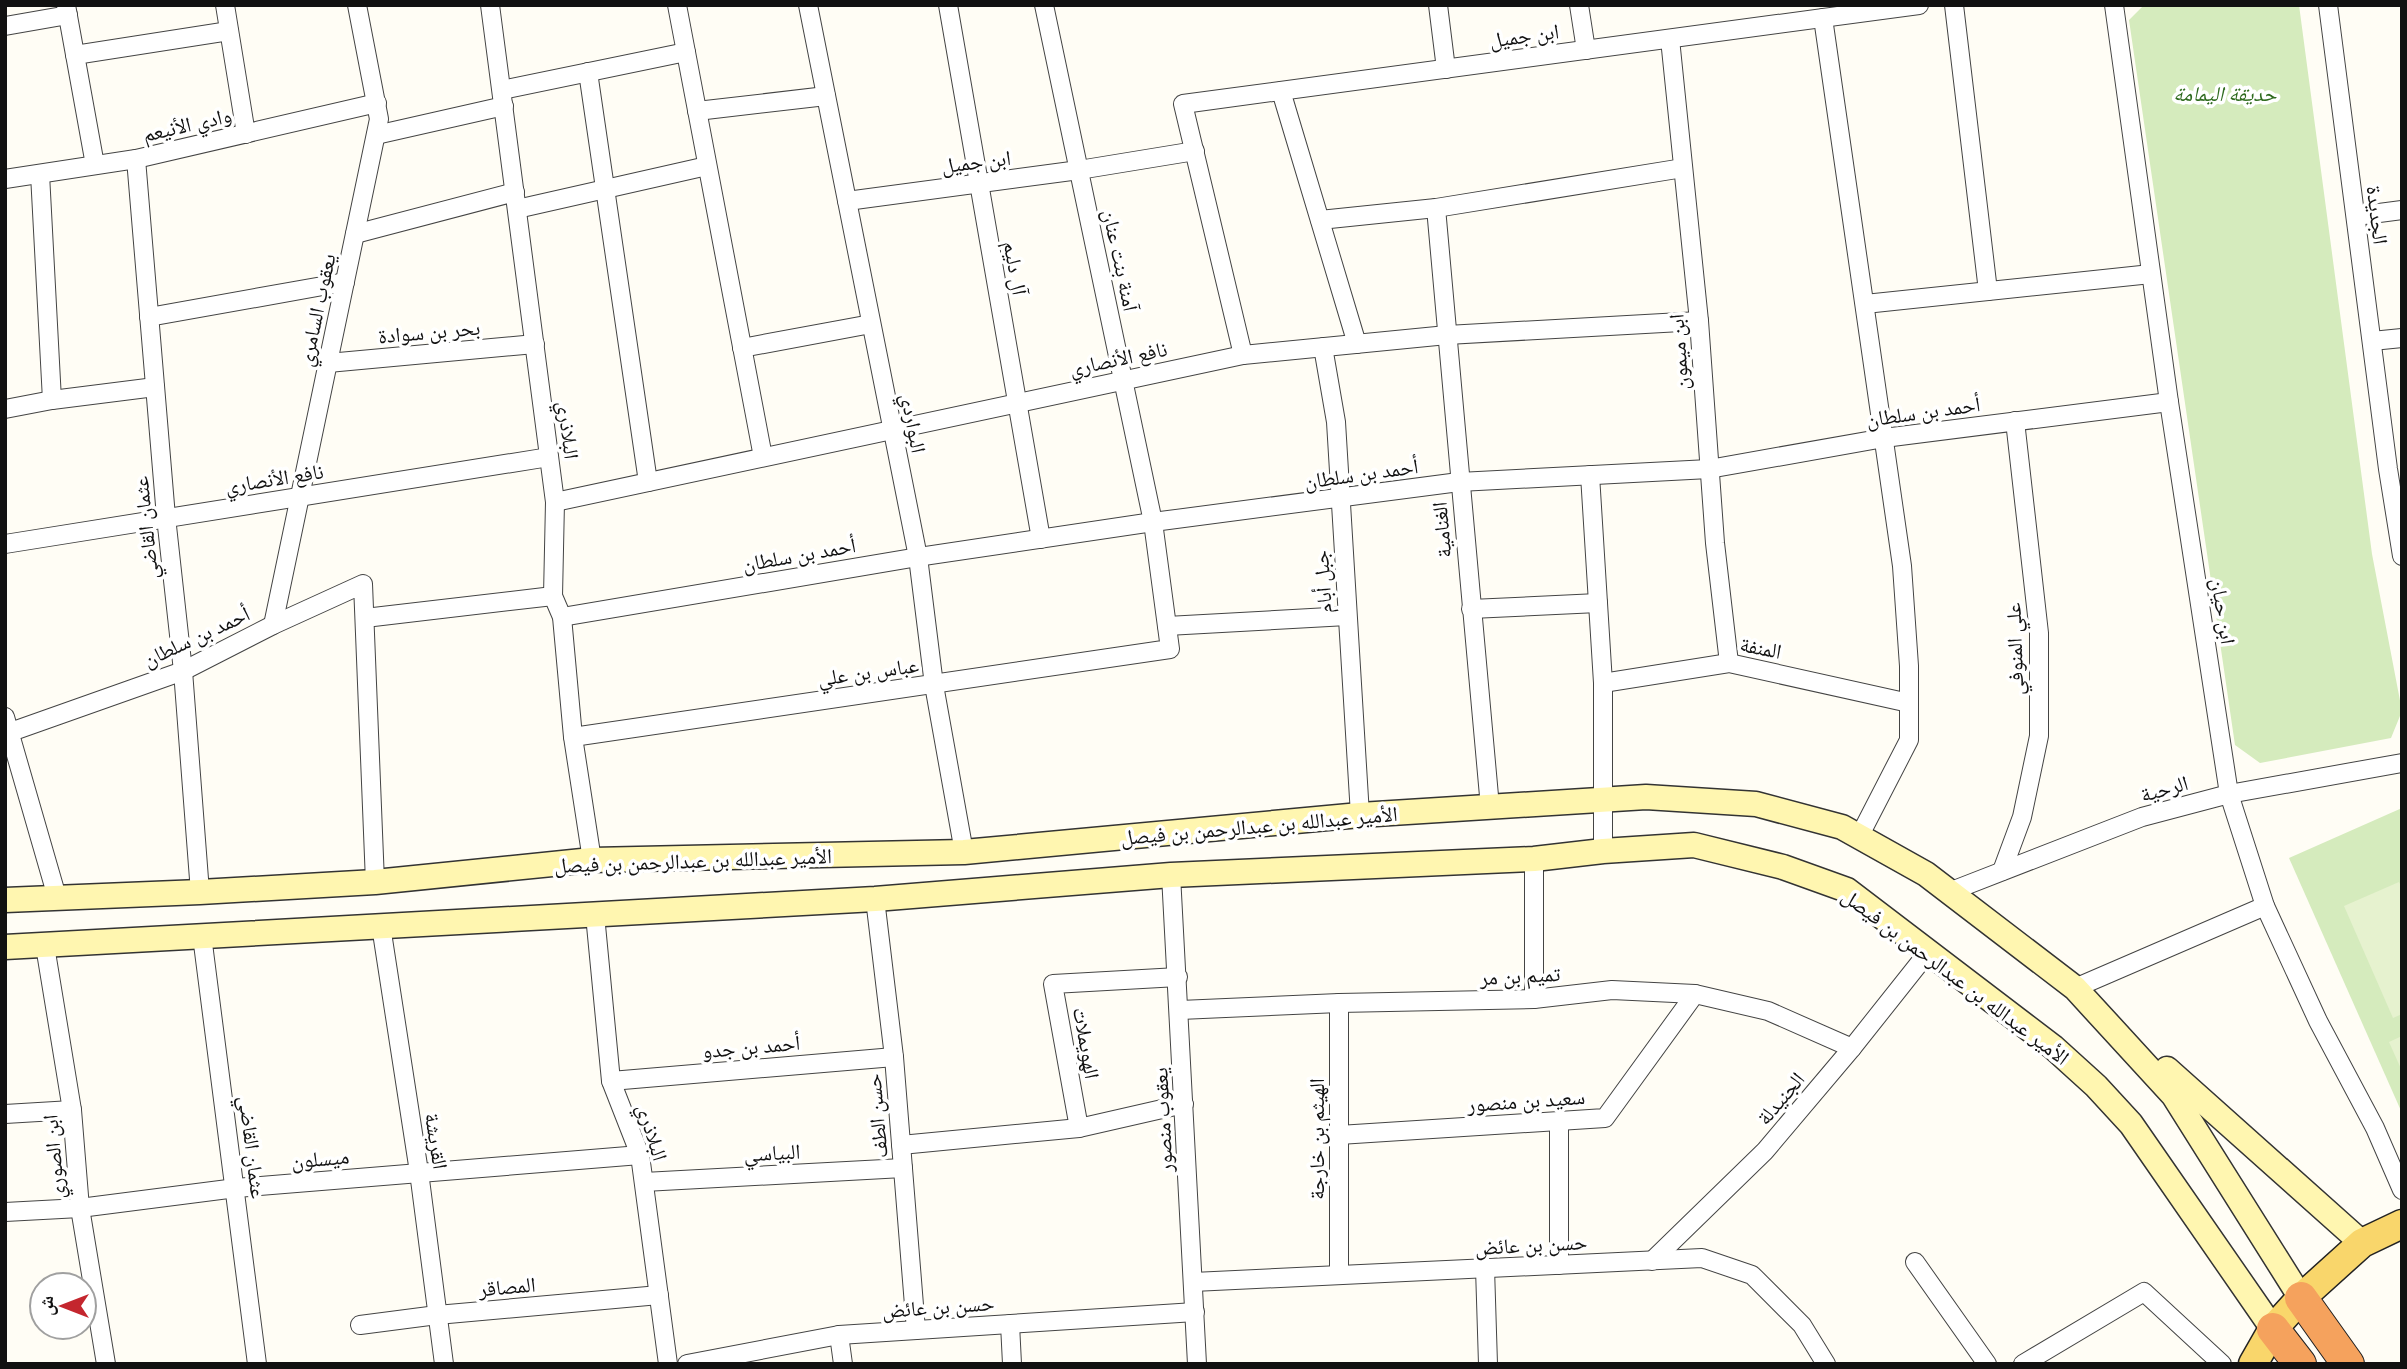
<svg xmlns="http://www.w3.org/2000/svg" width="2407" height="1369" font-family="'PT Serif','Noto Naskh Arabic',serif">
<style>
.green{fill:#d5ebbd}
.pitch{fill:#e6f2cf}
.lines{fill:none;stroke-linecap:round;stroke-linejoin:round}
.street-casing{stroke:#444;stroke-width:20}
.secondary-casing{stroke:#333;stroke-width:27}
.primary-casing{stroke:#222;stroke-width:31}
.highway-casing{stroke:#222;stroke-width:34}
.street{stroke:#fff;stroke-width:18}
.secondary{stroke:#fff6b0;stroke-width:24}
.primary{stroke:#f9d66b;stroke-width:28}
.highway{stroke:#f5a25d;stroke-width:32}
.labels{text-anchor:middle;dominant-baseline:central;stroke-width:7;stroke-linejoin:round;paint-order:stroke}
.street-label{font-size:21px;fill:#111;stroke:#fff}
.park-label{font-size:21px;font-style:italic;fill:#2f6b1f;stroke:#fff}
</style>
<rect width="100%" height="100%" fill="#fffdf5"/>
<g class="green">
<path d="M2144,5H2299L2372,554L2402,711L2391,738L2260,763L2235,745L2129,20Z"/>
<path d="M2402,808V1113L2289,858Z"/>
</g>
<g class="pitch">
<path d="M2399,882L2402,888V1014L2393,1018L2344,906Z"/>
<path d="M2402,1036V1071L2389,1042Z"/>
</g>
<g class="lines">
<defs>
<g id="street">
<path d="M66,5L95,165"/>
<path d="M225,5L246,134"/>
<path d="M490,5L555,502L553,596L562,617L573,737L592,860"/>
<path d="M677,5L763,457"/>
<path d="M808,5L918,557L934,685L964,852"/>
<path d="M948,5L1041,539"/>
<path d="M1438,5L1446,69"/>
<path d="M1579,5L1586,50"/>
<path d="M1954,5L1988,291"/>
<path d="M2114,5L2169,402L2229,794L2265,906L2318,1021L2375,1128L2402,1190"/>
<path d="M2328,5L2388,469L2402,556"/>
<path d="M1823,18L1902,566L1909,666V740L1859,837"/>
<path d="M5,26L68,15"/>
<path d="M1670,39L1699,321L1715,543L1729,663"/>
<path d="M75,55L229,31"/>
<path d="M588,72L648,482"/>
<path d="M502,90L686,52"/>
<path d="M1281,91L1357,344"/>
<path d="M697,111L826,96"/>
<path d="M376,135L504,106"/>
<path d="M136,159L166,517L183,671L200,892"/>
<path d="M40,174L52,400"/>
<path d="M5,179L136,159L377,103"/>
<path d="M847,201L1079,170L1195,151"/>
<path d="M1436,208L1490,807"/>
<path d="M517,209L707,166"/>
<path d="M2356,216L2402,210"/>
<path d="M1320,220L1436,208L1683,168"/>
<path d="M355,234L515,192"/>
<path d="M1865,304L2151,274"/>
<path d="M149,317L345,282"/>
<path d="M2372,341L2402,338"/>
<path d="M1323,347L1336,422L1360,815"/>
<path d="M742,348L871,324"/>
<path d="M1243,355L1183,104L1919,5"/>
<path d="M328,363L535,344"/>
<path d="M5,409L52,400L155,387"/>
<path d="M1590,475L1603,683V851"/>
<path d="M555,502L1243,355L1447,335L1699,321"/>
<path d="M5,544L549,457"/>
<path d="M1471,609L1598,603"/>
<path d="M562,617L918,557L1153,522L1459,482L1709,469L1884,438L2169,402"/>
<path d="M365,618L553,596"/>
<path d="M273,625L379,119L357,5"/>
<path d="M1167,626L1347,616"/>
<path d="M1603,683L1729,663L1909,703"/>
<path d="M5,717L57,897"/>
<path d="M5,734L183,671L273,625L363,584L375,882"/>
<path d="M573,737L1170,649L1153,522L1044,5"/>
<path d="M1534,859V999"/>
<path d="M2002,871L2022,817L2039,736V633L2015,421"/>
<path d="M1171,875L1197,1364"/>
<path d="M1949,892L2142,817L2229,794L2402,763"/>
<path d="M875,899L894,1057L916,1330"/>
<path d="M595,915L611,1081L640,1155L668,1364"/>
<path d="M381,926L419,1172L444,1364"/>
<path d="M202,936L257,1364"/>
<path d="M45,946L72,1110L80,1208L106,1364"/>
<path d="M1178,977L1053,984L1079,1128L1184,1104"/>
<path d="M2075,988L2265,906"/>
<path d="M1180,1010L1339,1003L1534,999L1612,990L1695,994L1768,1011L1852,1048"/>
<path d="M611,1081L894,1057"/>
<path d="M5,1114L72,1110"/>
<path d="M1559,1121V1265"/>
<path d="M1339,1135L1605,1118L1695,994"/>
<path d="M901,1145L1079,1128"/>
<path d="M644,1182L903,1168"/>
<path d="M5,1212L80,1208L236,1188L640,1155"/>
<path d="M1652,1261L1765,1151L1852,1048L1929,951"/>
<path d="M1915,1262L1987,1364"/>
<path d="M1485,1268L1488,1364"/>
<path d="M1339,1275V1003"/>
<path d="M1193,1282L1702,1258L1752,1275L1802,1325L1826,1364"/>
<path d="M1010,1324L1012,1364"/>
<path d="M360,1325L437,1315L659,1295"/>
<path d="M839,1335L843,1364"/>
<path d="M687,1364L839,1335L1195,1312"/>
<path d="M2023,1364L2144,1292L2222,1364"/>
</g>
<g id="secondary">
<path d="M5,900L200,892L375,882L592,860L964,852L1360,815L1646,797L1756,804L1842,827L1926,874L2075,988L2174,1096L2301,1298"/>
<path d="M5,947L875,899L1171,875L1534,859L1603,851L1694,845L1783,867L1847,890L2053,1047L2096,1086L2131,1124L2273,1329"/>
<path d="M2167,1069L2362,1243"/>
</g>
<path id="primary" d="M2253,1364L2273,1329L2301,1298L2362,1243L2402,1224"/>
<g id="highway">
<path d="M2301,1298L2348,1364"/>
<path d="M2273,1329L2300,1364"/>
</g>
</defs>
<use href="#street" class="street-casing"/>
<use href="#secondary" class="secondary-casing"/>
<use href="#primary" class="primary-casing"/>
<use href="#highway" class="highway-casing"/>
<use href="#street" class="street"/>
<use href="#secondary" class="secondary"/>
<use href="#primary" class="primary"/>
<use href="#highway" class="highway"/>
</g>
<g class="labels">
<g class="street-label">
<text transform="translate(1524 35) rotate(-8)">ابن جميل</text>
<text transform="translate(187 124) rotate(-13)">وادي الأنيعم</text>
<text transform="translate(976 161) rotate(-7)">ابن جميل</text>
<text transform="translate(2378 215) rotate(83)">الجديدة</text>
<text transform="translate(1121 260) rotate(78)">آمنة بنت عنان</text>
<text transform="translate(1016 268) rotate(80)">آل دليم</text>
<text transform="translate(316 310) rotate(-78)">يعقوب السامري</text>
<text transform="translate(429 331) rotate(-5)">بحر بن سوادة</text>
<text transform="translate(1678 352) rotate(-94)">ابن ميمون</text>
<text transform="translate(1118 358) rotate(-12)">نافع الأنصاري</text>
<text transform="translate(1923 411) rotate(-8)">أحمد بن سلطان</text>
<text transform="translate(914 423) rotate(79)">البواردي</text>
<text transform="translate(569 430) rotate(83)">البلاذري</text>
<text transform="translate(1361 473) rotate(-8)">أحمد بن سلطان</text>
<text transform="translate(274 478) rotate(-9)">نافع الأنصاري</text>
<text transform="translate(145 528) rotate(-96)">عثمان القاضي</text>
<text transform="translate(1441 530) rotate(-95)">الغنامية</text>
<text transform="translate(799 554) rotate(-10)">أحمد بن سلطان</text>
<text transform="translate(1322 582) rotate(-94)">جبل أبام</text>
<text transform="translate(2224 611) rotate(81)">ابن حيان</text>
<text transform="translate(196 636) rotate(-25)">أحمد بن سلطان</text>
<text transform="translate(1761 647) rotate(11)">المنفة</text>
<text transform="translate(2014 649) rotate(-92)">علي المنوفي</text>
<text transform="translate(868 671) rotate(-8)">عباس بن علي</text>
<text transform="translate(2164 788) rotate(-16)">الرحية</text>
<text transform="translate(1259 825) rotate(-5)">الأمير عبدالله بن عبدالرحمن بن فيصل</text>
<text transform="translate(693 860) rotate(-2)">الأمير عبدالله بن عبدالرحمن بن فيصل</text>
<text transform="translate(1520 975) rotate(-3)">تميم بن مر</text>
<text transform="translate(1956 976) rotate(37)">الأمير عبدالله بن عبدالرحمن بن فيصل</text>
<text transform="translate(1087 1043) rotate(80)">الهويملات</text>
<text transform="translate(751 1046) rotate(-5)">أحمد بن جدو</text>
<text transform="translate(1780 1098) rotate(-50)">الجنيدلة</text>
<text transform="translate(1526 1100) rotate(-4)">سعيد بن منصور</text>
<text transform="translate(876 1116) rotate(-95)">حسن الطف</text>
<text transform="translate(1162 1120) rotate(-93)">يعقوب منصور</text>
<text transform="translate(653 1132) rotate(73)">البلاذري</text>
<text transform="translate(1316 1139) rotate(-90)">الهيثم بن خارجة</text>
<text transform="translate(437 1141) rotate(81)">القريشة</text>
<text transform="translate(253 1147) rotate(83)">عثمان القاضي</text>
<text transform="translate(772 1152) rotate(-3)">البياسي</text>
<text transform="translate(53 1157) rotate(-95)">ابن الصوري</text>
<text transform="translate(320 1158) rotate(-5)">ميسلون</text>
<text transform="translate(1531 1244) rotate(-3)">حسن بن عائض</text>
<text transform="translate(507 1286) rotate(-5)">المصاقر</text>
<text transform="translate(938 1306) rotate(-4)">حسن بن عائض</text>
</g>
<g class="park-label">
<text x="2225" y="93">حديقة اليمامة</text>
</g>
</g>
<rect width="2407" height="1369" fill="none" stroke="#111111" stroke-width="14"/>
<g transform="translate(63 1306) rotate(270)"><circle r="33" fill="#ffffff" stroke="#a0a0a0" stroke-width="2"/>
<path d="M0-5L12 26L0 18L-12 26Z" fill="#c4262e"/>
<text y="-10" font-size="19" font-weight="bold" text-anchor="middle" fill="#111111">ش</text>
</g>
</svg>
